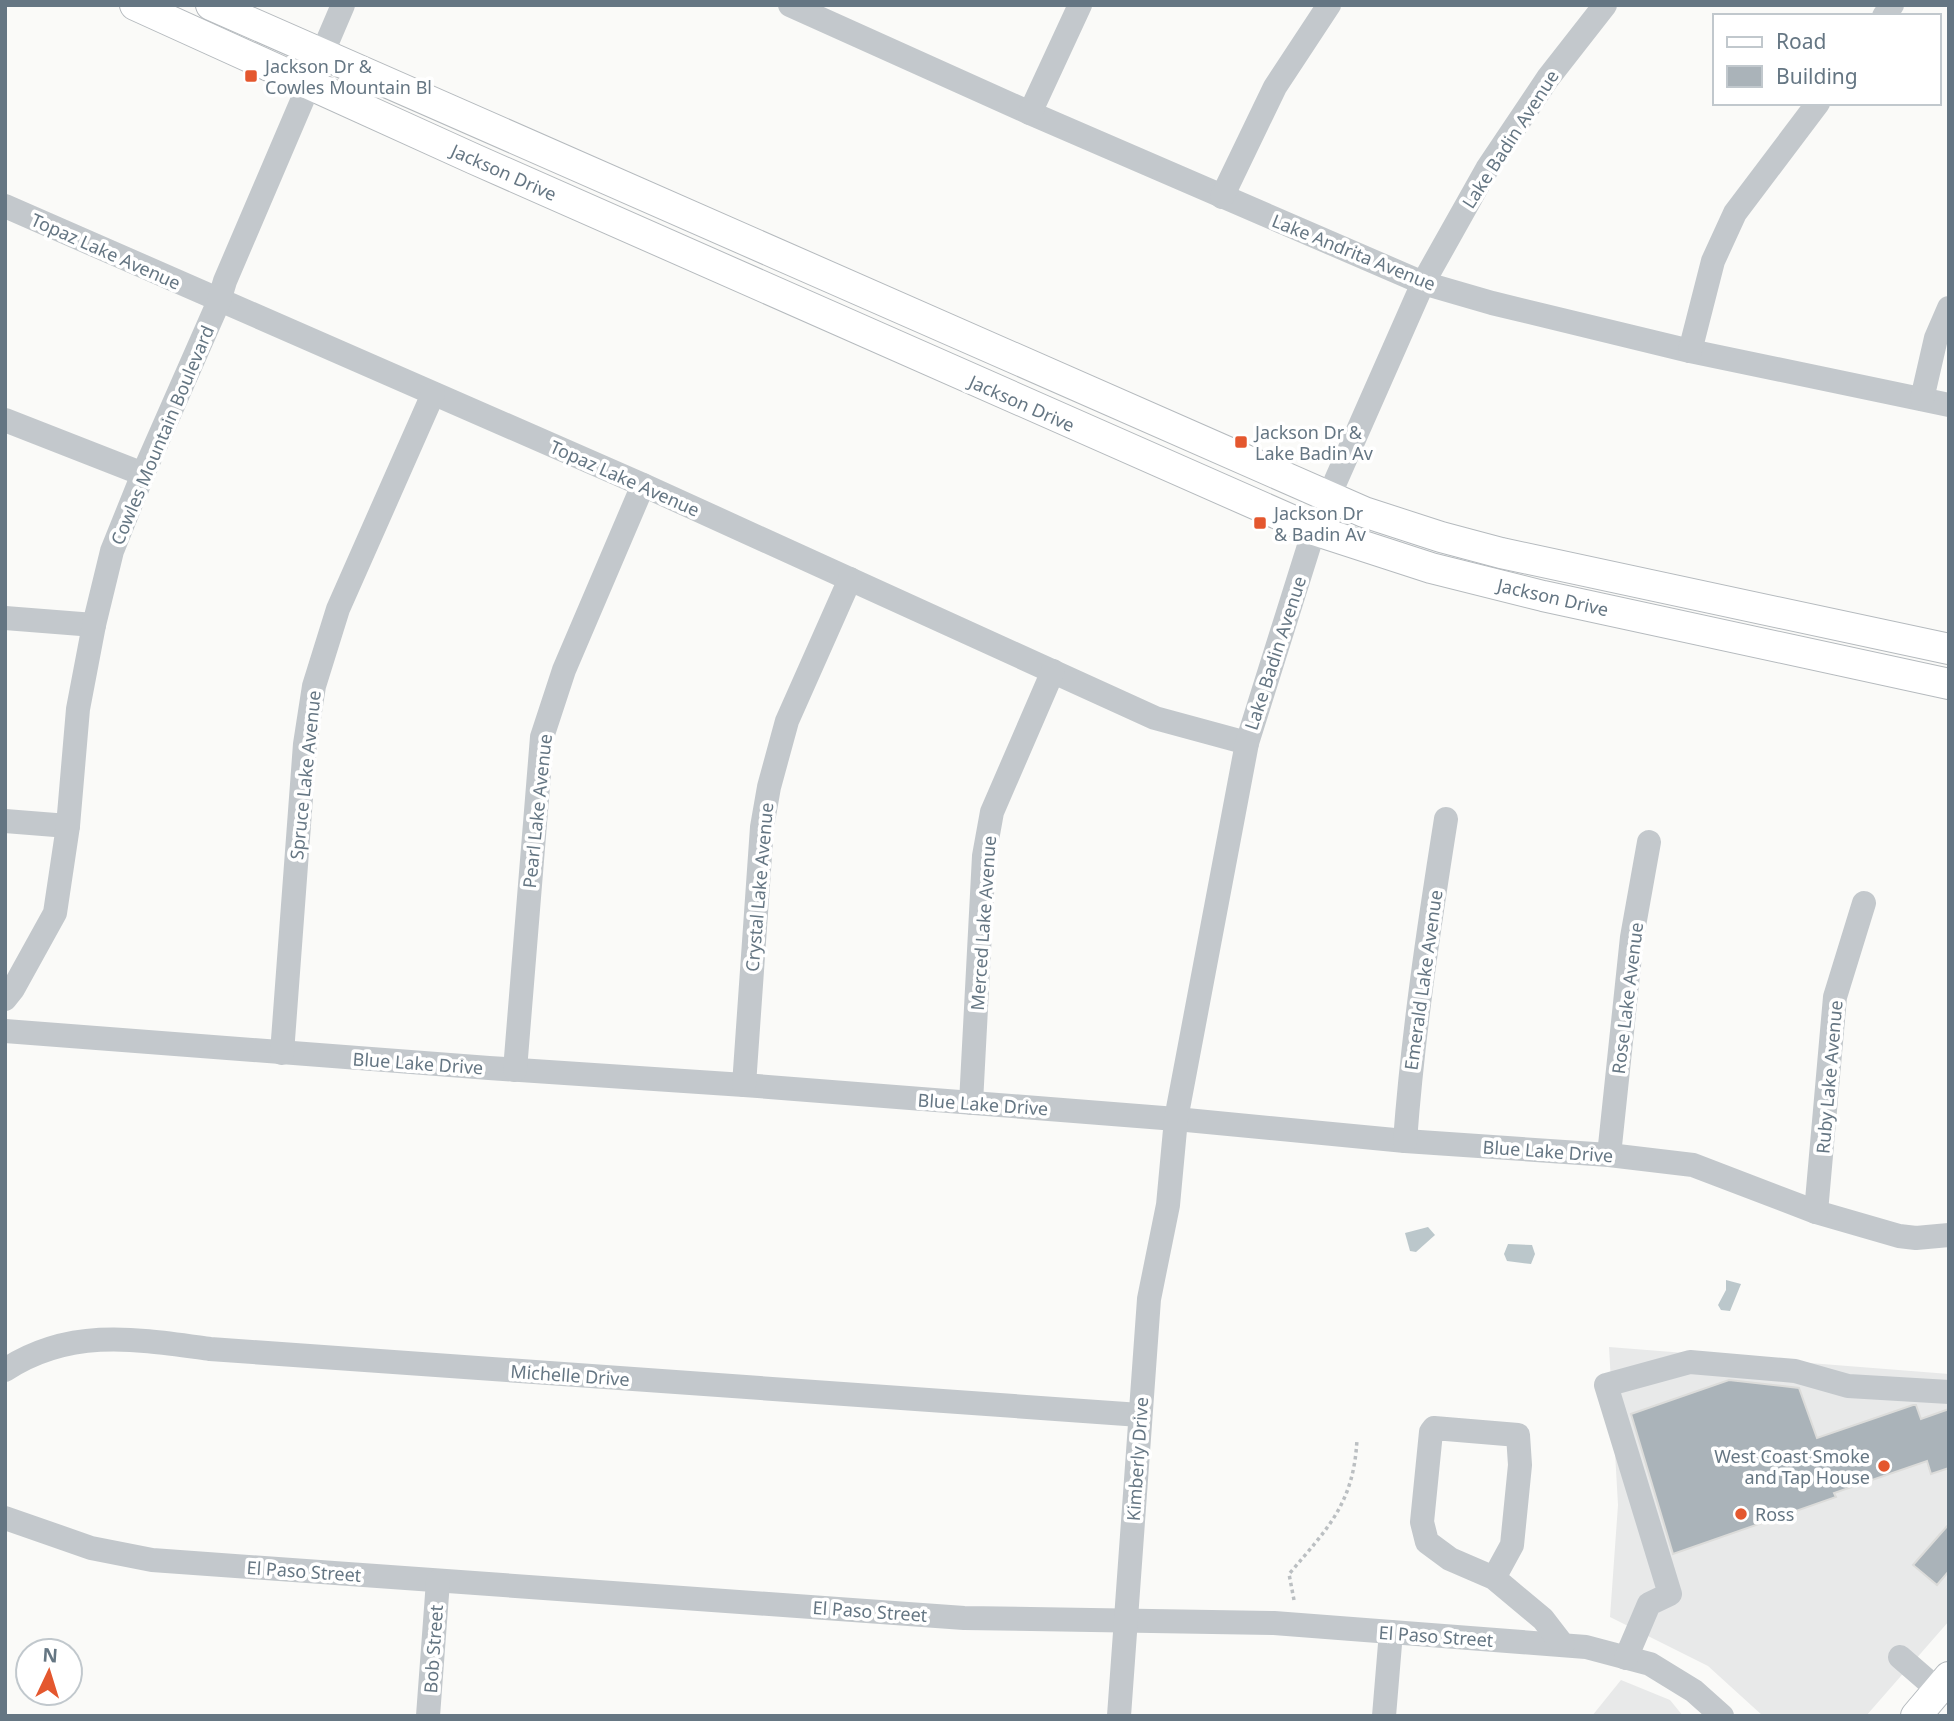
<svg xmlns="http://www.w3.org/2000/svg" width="1954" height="1721" font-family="'Noto Sans',sans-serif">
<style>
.built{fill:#e8e9e9}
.water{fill:#bbc7cb}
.building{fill:#aab3b9;stroke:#dcdcda;stroke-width:2}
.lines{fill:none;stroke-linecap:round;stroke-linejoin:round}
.major-casing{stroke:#b5babe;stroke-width:32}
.path{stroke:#bbbfc2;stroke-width:3.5;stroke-dasharray:3.5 3.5;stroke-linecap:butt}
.minor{stroke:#c3c8cc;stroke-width:24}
.major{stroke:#fff;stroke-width:30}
.poi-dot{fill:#e4572e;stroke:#fff;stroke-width:2.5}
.labels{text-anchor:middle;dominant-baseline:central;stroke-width:7;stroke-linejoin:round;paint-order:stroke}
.poi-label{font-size:18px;fill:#657683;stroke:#fff;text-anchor:start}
.street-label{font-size:18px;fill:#657683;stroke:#fff}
</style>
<rect width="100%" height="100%" fill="#fafaf8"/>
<g class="built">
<path d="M1609,1347L1949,1374V1621L1866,1716H1763L1708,1666L1610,1617L1618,1505Z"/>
<path d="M1621,1680L1670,1700L1683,1716H1592Z"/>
</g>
<g class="water">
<path d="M1428,1227L1435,1235L1416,1252L1410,1251L1405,1233Z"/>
<path d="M1508,1244L1532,1245L1535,1254L1531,1264L1507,1261L1504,1254Z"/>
<path d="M1726,1280L1741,1284L1730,1311L1721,1310L1718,1305L1726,1290Z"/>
</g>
<g class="building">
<path d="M1729,1380L1799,1388L1817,1438L1913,1405H1916L1921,1419L1949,1409V1468L1931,1474L1927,1461L1834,1493L1836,1497L1673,1554L1631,1414Z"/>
<path d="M1949,1524V1571L1937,1585L1913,1565Z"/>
</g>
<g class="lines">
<defs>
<g id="major">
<path d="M135,5L474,159L1314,530L1431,568L1543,596L1949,684"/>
<path d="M211,5L1364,512L1441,537L1501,553L1949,649"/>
<path d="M1916,1716L1949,1677"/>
</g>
</defs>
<use href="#major" class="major-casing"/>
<path class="path" d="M1294,1600L1289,1574C1328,1528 1354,1503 1357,1439"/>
<g class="minor">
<path d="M790,5L1030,113L1423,283L1492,303L1690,351L1949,405"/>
<path d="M1884,16L1892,5"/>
<path d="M1030,113L1080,5"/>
<path d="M1222,197L1275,87L1329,5"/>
<path d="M5,206L643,485L1155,718L1247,743"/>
<path d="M1690,351L1713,261L1735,213L1818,103"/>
<path d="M1922,399L1936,338L1949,308"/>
<path d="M5,420L143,474"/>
<path d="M5,618L94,625"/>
<path d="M5,821L68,826"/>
<path d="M5,999L13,989L55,913L68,826L78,709L94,625L112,551L143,474L219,301L225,281L343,5"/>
<path d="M5,1031L489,1068L744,1085L1176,1119L1405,1141L1609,1155L1693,1165L1816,1212L1899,1236L1916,1238L1949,1235"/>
<path d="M282,1053L305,744L314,686L338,609L433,394"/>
<path d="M515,1070L542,737L564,670L643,485"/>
<path d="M744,1085L762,827L769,787L787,721L850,579"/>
<path d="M971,1103L984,856L992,812L1053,671"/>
<path d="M1405,1141C1413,1033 1429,926 1446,819"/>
<path d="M1609,1155L1632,937L1649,842"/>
<path d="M1816,1212L1835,997L1864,903"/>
<path d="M5,1370C71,1327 137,1339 210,1349L1140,1415"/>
<path d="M5,1518L91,1548L152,1560L964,1618L1274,1623L1586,1647L1650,1664L1694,1691L1722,1716"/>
<path d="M1494,1578L1512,1545L1520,1465L1518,1435L1434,1428L1431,1432L1422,1522L1427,1542L1450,1559L1494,1578L1543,1619L1563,1645"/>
<path d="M1900,1657L1938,1690"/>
<path d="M1626,1658L1649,1604L1670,1594L1606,1385L1690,1362L1795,1371L1848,1386L1949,1392"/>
<path d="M428,1716L438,1581"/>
<path d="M1119,1716L1149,1299L1168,1205L1176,1119L1247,743L1314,530L1423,283L1487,169L1548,78L1605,5"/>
<path d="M1384,1716L1391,1632"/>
</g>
<use href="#major" class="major"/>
</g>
<g class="poi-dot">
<rect x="244" y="69" width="14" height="14" rx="3.5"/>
<rect x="1234" y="435" width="14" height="14" rx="3.5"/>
<rect x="1253" y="516" width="14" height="14" rx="3.5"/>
<circle cx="1884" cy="1466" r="7"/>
<circle cx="1741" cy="1514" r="7"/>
</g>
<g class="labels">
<g class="poi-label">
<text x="265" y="66">Jackson Dr &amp;<tspan x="265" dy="21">Cowles Mountain Bl</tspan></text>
<text x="1255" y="432">Jackson Dr &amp;<tspan x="1255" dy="21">Lake Badin Av</tspan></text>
<text x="1274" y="513">Jackson Dr<tspan x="1274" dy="21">&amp; Badin Av</tspan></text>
<text x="1870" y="1456" text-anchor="end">West Coast Smoke<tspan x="1870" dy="21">and Tap House</tspan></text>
<text x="1755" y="1514">Ross</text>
</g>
<g class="street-label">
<text transform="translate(1510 139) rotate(-57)">Lake Badin Avenue</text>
<text transform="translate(504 172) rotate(24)">Jackson Drive</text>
<text transform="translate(106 251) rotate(24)">Topaz Lake Avenue</text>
<text transform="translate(1354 252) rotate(22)">Lake Andrita Avenue</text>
<text transform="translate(1022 403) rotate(24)">Jackson Drive</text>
<text transform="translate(162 435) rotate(-67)">Cowles Mountain Boulevard</text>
<text transform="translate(625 478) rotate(24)">Topaz Lake Avenue</text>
<text transform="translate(1553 597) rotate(13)">Jackson Drive</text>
<text transform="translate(1275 653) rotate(-72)">Lake Badin Avenue</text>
<text transform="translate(305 775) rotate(-84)">Spruce Lake Avenue</text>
<text transform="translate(537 811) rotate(-84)">Pearl Lake Avenue</text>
<text transform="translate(759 887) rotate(-85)">Crystal Lake Avenue</text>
<text transform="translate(983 923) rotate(-86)">Merced Lake Avenue</text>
<text transform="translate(1423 980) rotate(-82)">Emerald Lake Avenue</text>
<text transform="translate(1627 998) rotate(-83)">Rose Lake Avenue</text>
<text transform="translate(418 1063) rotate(4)">Blue Lake Drive</text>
<text transform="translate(1829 1077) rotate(-85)">Ruby Lake Avenue</text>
<text transform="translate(983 1104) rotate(4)">Blue Lake Drive</text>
<text transform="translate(1548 1151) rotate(4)">Blue Lake Drive</text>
<text transform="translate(570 1375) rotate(4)">Michelle Drive</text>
<text transform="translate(1137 1459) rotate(-86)">Kimberly Drive</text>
<text transform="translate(304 1571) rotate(4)">El Paso Street</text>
<text transform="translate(870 1611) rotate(4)">El Paso Street</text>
<text transform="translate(1436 1636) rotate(4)">El Paso Street</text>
<text transform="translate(433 1649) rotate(-86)">Bob Street</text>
</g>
</g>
<rect width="1954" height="1721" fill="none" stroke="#657683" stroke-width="14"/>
<rect x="1713" y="14" width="228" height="91" fill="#ffffff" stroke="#c1c8cd" stroke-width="2"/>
<rect x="1727" y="37" width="35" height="10" fill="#ffffff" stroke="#c1c8cd" stroke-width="2"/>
<text x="1776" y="49" font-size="21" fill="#657683">Road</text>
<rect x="1727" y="66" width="35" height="21" fill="#aab3b9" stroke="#c1c8cd" stroke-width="2"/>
<text x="1776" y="84" font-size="21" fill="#657683">Building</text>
<g transform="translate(49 1672) rotate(4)"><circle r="33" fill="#ffffff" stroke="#c1c8cd" stroke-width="2"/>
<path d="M0-5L12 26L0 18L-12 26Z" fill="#e4572e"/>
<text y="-10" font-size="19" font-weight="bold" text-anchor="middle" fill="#657683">N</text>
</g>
</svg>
